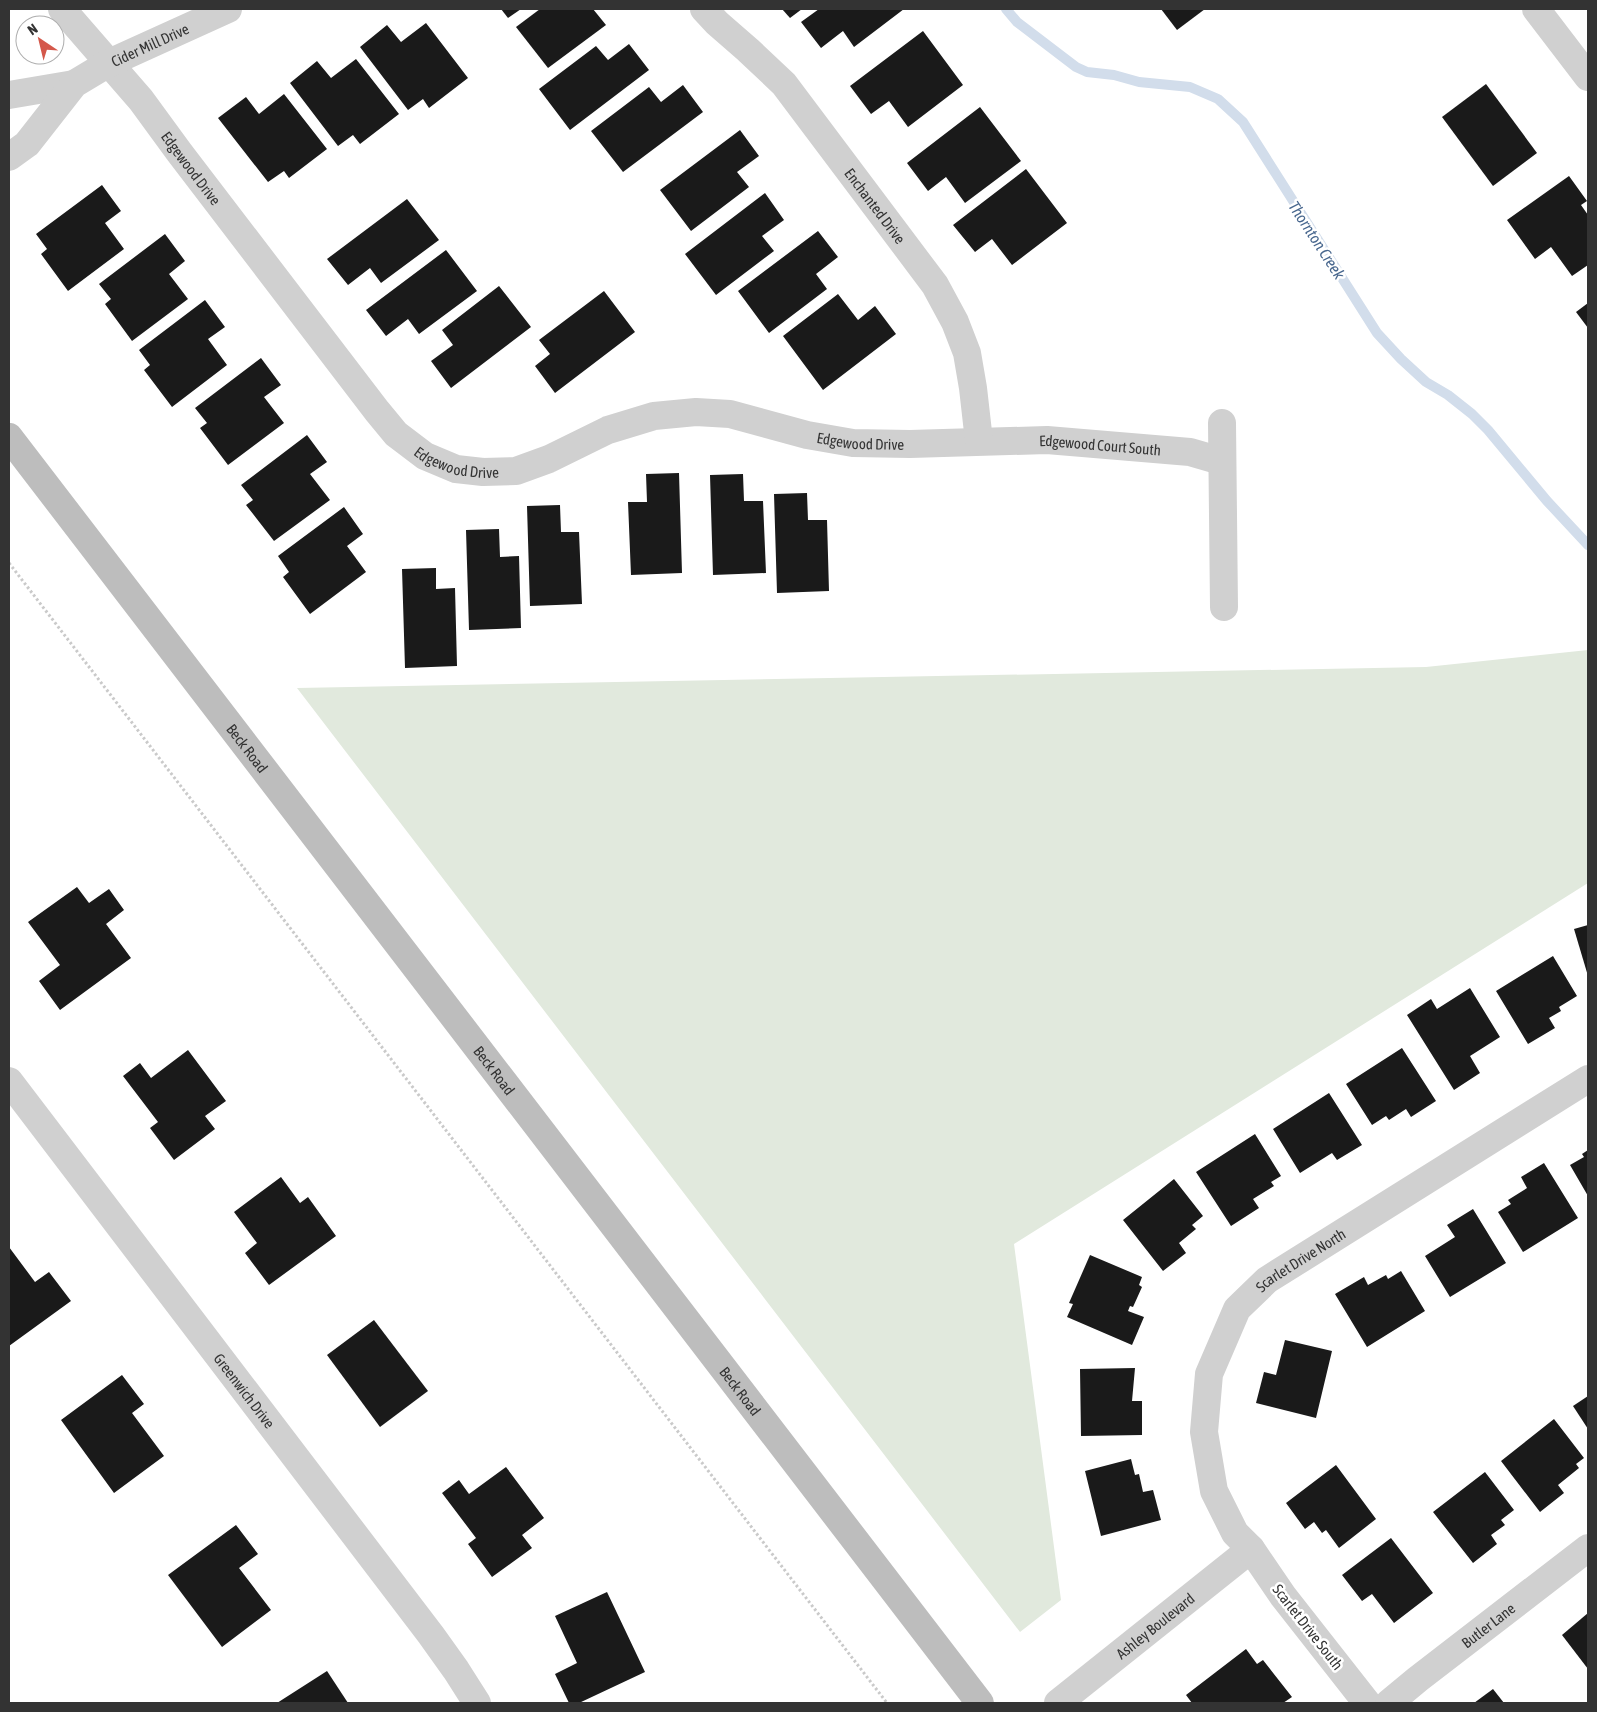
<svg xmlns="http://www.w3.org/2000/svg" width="1597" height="1712" font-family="'Asap Condensed',sans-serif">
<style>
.green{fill:#e1e9dd}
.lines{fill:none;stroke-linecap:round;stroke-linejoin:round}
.stream{stroke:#d2ddeb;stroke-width:10}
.building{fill:#1a1a1a}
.path{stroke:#cacaca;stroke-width:3;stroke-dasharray:2.5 2.5;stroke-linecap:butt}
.minor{stroke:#d0d0d0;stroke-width:28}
.secondary{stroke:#bdbdbd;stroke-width:28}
.labels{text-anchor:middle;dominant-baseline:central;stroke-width:5;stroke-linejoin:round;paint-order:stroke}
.street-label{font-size:15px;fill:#333;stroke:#fff}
.water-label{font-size:16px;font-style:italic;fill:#48678e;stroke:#fff}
</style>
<rect width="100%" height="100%" fill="#fff"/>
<path class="green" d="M1588,650V883L1014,1244L1061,1600L1020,1632L297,688L1426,667Z"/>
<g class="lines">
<path class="stream" d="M1006,9L1017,22L1076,67L1087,72L1114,75L1139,82L1190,87L1218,99L1243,122L1377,333L1401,359L1426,382L1448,395L1472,414L1488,430L1547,501L1588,545"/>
</g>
<g class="building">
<path d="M501,9H521L508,18Z"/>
<path d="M540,9H593L606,25L548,68L516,27Z"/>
<path d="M782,9H802L790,18Z"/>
<path d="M819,9H904L854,47L843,31L821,48L801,22Z"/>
<path d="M1161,9H1205L1177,30Z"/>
<path d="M426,23L468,78L429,108L423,99L408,110L360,47L387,25L401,42Z"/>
<path d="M923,31L963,85L908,127L889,101L871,114L850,86Z"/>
<path d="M629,44L649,70L570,130L539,89L596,46L608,60Z"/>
<path d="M356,59L399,114L360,144L353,135L338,146L290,83L317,61L331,78Z"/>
<path d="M1486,84L1537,153L1493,186L1442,117Z"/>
<path d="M683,85L703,112L623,172L591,131L649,87L661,102Z"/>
<path d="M284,94L327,149L289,178L284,171L268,182L218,118L246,97L259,114Z"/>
<path d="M980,107L1021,161L965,203L946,177L928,191L907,163Z"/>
<path d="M740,130L759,156L737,172L749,187L691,231L660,190Z"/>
<path d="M1026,169L1067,223L1012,265L992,239L975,252L953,225Z"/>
<path d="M1569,176L1587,201L1581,205L1588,215V265L1572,276L1551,247L1535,259L1507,220Z"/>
<path d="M102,185L121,211L105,223L124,249L68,291L41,254L47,249L36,234Z"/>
<path d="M765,193L784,220L762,236L774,251L716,295L685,254Z"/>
<path d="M407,199L439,240L381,283L370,268L348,285L327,259Z"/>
<path d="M818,231L838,257L816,274L827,289L769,333L738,291Z"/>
<path d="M165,234L185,261L169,274L188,299L132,341L105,304L111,299L99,284Z"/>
<path d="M446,250L477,291L419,334L408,319L386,336L366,310Z"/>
<path d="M499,286L531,327L451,388L431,361L453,345L442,330Z"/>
<path d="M604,291L635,332L555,393L535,366L550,354L539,340Z"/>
<path d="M838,294L858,320L875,306L896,334L823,390L783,336Z"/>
<path d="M205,300L225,327L208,339L227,365L172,407L144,370L150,365L139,350Z"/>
<path d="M1588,303V328L1576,312Z"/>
<path d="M261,358L281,385L264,397L284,423L228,465L200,428L207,423L195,408Z"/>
<path d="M307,435L327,462L310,474L330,500L274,541L246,505L253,500L241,485Z"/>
<path d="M679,473L682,573L631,575L628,502H647L646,474Z"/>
<path d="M743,474L744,501H763L766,573L713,575L710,475Z"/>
<path d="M807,493L808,520H827L829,591L777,593L774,494Z"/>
<path d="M560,505L561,532H579L582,604L530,606L527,506Z"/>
<path d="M344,507L363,534L347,546L366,572L310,614L283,577L289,572L278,556Z"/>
<path d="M499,529L500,557L519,556L521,628L469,630L466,530Z"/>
<path d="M436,568V589L455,588L457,666L405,668L402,569Z"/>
<path d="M77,887L89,903L109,889L124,910L106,924L131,958L60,1010L39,981L60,965L28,922Z"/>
<path d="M1588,925V976L1574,929Z"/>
<path d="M1553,956L1577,996L1559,1007L1561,1011L1549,1018L1555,1028L1528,1044L1496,991Z"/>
<path d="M1470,988L1500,1037L1470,1056L1480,1073L1454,1090L1407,1015L1431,999L1437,1009Z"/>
<path d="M1402,1048L1436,1101L1411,1117L1406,1109L1389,1120L1386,1116L1372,1125L1346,1084Z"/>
<path d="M188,1050L226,1101L205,1116L215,1129L174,1160L150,1128L158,1122L123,1076L140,1063L151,1078Z"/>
<path d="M1329,1093L1362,1145L1337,1160L1332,1153L1300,1173L1273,1129Z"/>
<path d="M1255,1134L1281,1176L1271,1182L1274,1186L1253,1199L1259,1208L1231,1226L1196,1172Z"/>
<path d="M1588,1150V1196L1570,1165L1584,1157L1582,1154Z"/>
<path d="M1544,1163L1578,1218L1523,1252L1498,1212L1511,1204L1508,1200L1527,1188L1521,1177Z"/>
<path d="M281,1177L300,1203L308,1197L336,1236L269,1285L245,1253L257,1243L234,1212Z"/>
<path d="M1174,1179L1203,1216L1192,1225L1196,1229L1179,1243L1186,1253L1163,1271L1123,1220Z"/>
<path d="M1473,1209L1506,1263L1450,1297L1425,1256L1455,1237L1447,1225Z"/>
<path d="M9,1247L35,1282L49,1272L71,1301L9,1346Z"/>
<path d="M1090,1255L1142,1277L1139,1285L1142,1287L1133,1307L1130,1306L1128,1311L1144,1317L1132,1345L1067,1317L1073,1304L1069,1303Z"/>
<path d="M1401,1271L1425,1311L1367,1347L1335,1294L1364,1277L1368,1285L1386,1275L1388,1279Z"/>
<path d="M374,1320L428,1391L380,1427L327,1355Z"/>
<path d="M1285,1340L1332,1351L1316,1418L1256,1403L1264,1372L1276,1375Z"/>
<path d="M1135,1368L1132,1401H1142V1435L1081,1436L1080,1369Z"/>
<path d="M122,1375L144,1404L132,1413L164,1456L114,1493L61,1420Z"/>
<path d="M1588,1396V1429L1573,1406Z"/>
<path d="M1554,1419L1584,1458L1576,1464L1579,1468L1558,1485L1564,1493L1540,1512L1501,1461Z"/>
<path d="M1131,1459L1135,1475L1139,1474L1143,1492L1153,1490L1161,1520L1101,1536L1085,1471Z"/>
<path d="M1336,1465L1376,1519L1339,1548L1326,1530L1322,1533L1314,1522L1305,1529L1286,1503Z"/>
<path d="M506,1467L544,1518L522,1535L532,1548L492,1577L468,1544L476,1538L442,1493L459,1480L469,1494Z"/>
<path d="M1485,1472L1514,1510L1501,1520L1505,1525L1491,1535L1497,1544L1473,1563L1433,1512Z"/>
<path d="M236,1525L258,1554L239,1568L271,1610L222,1647L168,1575Z"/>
<path d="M1391,1538L1433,1593L1394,1623L1372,1594L1362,1601L1342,1575Z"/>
<path d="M607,1592L645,1672L579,1703H569L555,1674L577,1663L555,1616Z"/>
<path d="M1588,1613V1669L1562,1635Z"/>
<path d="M1246,1649L1257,1664L1263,1660L1292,1697L1283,1703H1192L1186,1695Z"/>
<path d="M327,1671L348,1703H277Z"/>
<path d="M1493,1689L1504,1703H1474Z"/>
</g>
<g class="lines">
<path class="path" d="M9,563L887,1703"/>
<g class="minor">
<path id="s1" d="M62,9L141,100L179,152L377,411L396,434L425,456L456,469L483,472L516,471L549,459L608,430L654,416L696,412L730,414L807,435L853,443L910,444L1047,440L1190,452L1221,461"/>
<path id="s2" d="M704,9L717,23L748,50L784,84L935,285L955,322L967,353L973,388L979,441"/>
<path d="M1536,9L1588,77"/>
<path d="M9,95L74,84"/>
<path id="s3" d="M9,157L27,144L74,84L109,63L228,9"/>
<path d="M1222,423L1224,607"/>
<path id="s4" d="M9,1081L431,1635L456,1670L477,1703"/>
<path id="s5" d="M1058,1703L1251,1549"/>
<path id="s6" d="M1367,1703L1283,1596L1251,1549L1235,1533L1214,1491L1204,1432L1209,1374L1237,1309L1267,1280L1588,1079"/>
<path id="s7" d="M1389,1703L1418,1679L1588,1548"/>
</g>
<path class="secondary" id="s8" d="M9,437L980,1703"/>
</g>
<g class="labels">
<g class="street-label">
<text stroke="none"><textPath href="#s3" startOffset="184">Cider Mill Drive</textPath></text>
<text stroke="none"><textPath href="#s1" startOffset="205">Edgewood Drive</textPath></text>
<text stroke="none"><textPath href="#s2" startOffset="262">Enchanted Drive</textPath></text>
<text stroke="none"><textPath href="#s1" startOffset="1030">Edgewood Drive</textPath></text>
<text stroke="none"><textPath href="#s1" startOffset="1270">Edgewood Court South</textPath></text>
<text stroke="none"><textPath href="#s1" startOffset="610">Edgewood Drive</textPath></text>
<text stroke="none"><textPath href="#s8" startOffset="392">Beck Road</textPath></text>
<text stroke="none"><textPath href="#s8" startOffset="798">Beck Road</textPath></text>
<text stroke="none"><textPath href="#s6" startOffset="532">Scarlet Drive North</textPath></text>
<text stroke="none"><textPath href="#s4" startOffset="389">Greenwich Drive</textPath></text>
<text stroke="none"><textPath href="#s8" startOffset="1202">Beck Road</textPath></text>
<text stroke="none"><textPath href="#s7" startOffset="126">Butler Lane</textPath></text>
<text stroke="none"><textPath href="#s5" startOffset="124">Ashley Boulevard</textPath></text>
<text transform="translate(1308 1627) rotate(52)">Scarlet Drive South</text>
</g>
<g class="water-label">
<text transform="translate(1317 240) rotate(57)">Thornton Creek</text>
</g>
</g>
<rect width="1597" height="1712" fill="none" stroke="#333333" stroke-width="20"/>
<g transform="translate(40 40) rotate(325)"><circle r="24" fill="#ffffff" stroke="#adadad"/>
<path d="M0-4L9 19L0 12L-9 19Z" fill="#d4584b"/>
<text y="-8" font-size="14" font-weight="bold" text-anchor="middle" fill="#333333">N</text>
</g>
</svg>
